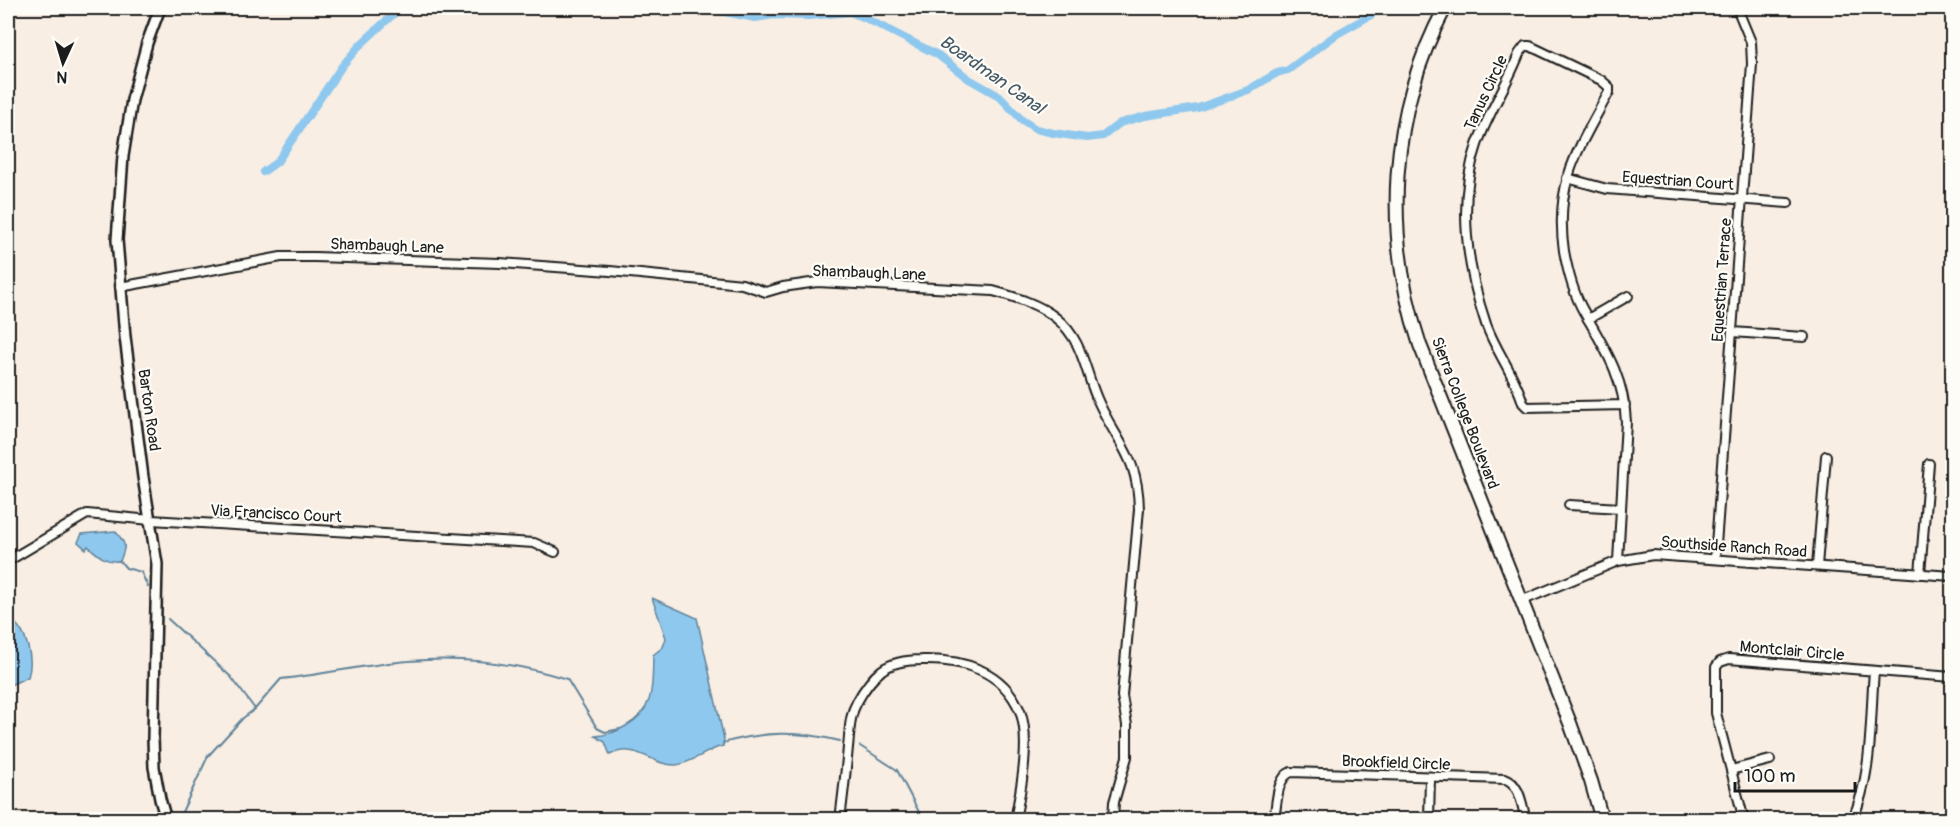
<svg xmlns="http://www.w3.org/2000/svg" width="1960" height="827" font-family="Pangolin,sans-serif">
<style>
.water{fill:#8fc8ee;stroke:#61839a;stroke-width:1.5}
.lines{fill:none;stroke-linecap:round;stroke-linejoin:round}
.stream{stroke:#61839a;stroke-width:2}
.canal{stroke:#8fc8ee;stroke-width:8}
.minor-casing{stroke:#1c1c1c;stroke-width:12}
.tertiary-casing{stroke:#1c1c1c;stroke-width:14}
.primary-casing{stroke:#1c1c1c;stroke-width:16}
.minor{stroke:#fdfcf7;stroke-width:8}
.tertiary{stroke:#fdfcf7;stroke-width:9}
.primary{stroke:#fdfcf7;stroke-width:12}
.labels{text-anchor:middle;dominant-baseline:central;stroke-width:4.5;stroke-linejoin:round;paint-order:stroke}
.street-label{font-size:16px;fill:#1c1c1c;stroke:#fdfcf7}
.water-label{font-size:18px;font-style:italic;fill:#445866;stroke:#fdfcf7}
</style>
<rect width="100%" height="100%" fill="#f8eee3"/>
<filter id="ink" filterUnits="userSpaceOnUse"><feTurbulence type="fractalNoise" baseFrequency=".0167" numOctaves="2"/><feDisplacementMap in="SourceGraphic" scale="12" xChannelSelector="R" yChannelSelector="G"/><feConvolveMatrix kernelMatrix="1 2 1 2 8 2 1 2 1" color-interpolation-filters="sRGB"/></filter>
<g filter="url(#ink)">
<g class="water">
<path d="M115,531C127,544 126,546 120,561C106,563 98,555 88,546L86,549L78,542L82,534Z"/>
<path d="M652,598L697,618L724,739L723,746C708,749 691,764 676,765C652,766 636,741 610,755L605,742L595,736C608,735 615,732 626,726C656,709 652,685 653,655L663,647L666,638Z"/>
<path d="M8,621H13C27,633 34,659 28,677L8,686Z"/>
</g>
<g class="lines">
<g class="stream">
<path d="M120,561L126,568L141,572L148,587"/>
<path d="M168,619L231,677L255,709"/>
<path d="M723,743C764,731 799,731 840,741"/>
<path d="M860,746L897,770L920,814V820"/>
<path d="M182,812L208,756L243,718L255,709L281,679C324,675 366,664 409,661C463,656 516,663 567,679L597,728L605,732L620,729"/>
<path d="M151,820L158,814"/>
</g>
<g class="canal">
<path d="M705,8L755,18L774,15L809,16L850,12L865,18L938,55L969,79L999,96L1022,120L1036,129L1053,133L1087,138L1103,136L1120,123L1145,116L1198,108L1248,90L1277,73L1288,70L1337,34L1371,15L1379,8"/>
<path d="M263,172L277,162L342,66L360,45L400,8"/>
</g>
<defs>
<g id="minor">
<path d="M1567,178L1607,189L1788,203"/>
<path d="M120,287L281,257H315L500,263L610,271L742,284L766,292L783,287L817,282L993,291C1015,297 1039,304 1056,318C1084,340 1085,374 1099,403C1119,446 1138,457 1139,509L1122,696L1127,725V757L1114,802L1113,820"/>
<path d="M1588,319L1628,296"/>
<path d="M1732,332L1804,337"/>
<path d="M1569,505L1621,508"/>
<path d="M1715,558L1752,64L1751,42L1737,8"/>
<path d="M8,561L87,514L151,520L534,543L555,552"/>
<path d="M1618,561L1626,422C1624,377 1605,349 1584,312C1573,293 1568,273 1564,251C1554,183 1578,150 1609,92V87L1601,80L1530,46H1525L1519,54C1507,85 1488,113 1477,145C1457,202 1467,268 1486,324C1496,352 1515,375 1523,403L1527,407L1625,405"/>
<path d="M1817,566L1826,456"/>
<path d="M1920,574L1929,464"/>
<path d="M1521,601L1618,561L1653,555L1952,576"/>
<path d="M1731,770L1770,760"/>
<path d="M840,820C843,795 846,771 848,747C850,731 849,716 857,702C863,691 872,678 882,670C893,662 909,660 922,660C962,659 1003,670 1020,711C1031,740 1021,789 1015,820"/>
<path d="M1274,820C1277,805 1276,778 1291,772L1505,779C1520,783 1522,806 1526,820"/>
<path d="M1429,820L1430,777"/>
<path d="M1744,820L1716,713V667L1720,662L1729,659L1952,677"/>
<path d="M1852,820C1873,776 1870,719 1874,671"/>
</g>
<path id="tertiary" d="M160,8L147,43L132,100L123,156L117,240L125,337L143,477L157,564L153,738L154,767L160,799L166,820"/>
<path id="primary" d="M1445,8C1389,112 1383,234 1420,345L1570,723L1591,781L1602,820"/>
</defs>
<use href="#minor" class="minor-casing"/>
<use href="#tertiary" class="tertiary-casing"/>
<use href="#primary" class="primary-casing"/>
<use href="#minor" class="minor"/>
<use href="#tertiary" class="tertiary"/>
<use href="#primary" class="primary"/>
</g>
</g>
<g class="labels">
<g class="street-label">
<text transform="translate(1486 93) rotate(-65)">Tanus Circle</text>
<text transform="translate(1678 181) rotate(4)">Equestrian Court</text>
<text transform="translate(387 246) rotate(2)">Shambaugh Lane</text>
<text transform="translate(869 273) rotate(2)">Shambaugh Lane</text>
<text transform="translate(1722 280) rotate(-86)">Equestrian Terrace</text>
<text transform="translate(149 410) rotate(82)">Barton Road</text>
<text transform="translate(1465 413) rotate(69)">Sierra College Boulevard</text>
<text transform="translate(276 514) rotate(3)">Via Francisco Court</text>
<text transform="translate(1734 547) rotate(4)">Southside Ranch Road</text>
<text transform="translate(1792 651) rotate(5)">Montclair Circle</text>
<text transform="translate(1396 763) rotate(2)">Brookfield Circle</text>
</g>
<g class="water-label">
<text transform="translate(992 75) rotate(35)">Boardman Canal</text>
</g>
</g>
<rect width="1960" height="827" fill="none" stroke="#fdfcf7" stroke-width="30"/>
<rect x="15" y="15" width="1930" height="797" fill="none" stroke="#1c1c1c" stroke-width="2" filter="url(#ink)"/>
<g transform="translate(63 63) rotate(184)" stroke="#fdfcf7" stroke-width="4.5" paint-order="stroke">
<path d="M0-4.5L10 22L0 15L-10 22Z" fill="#1c1c1c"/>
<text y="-9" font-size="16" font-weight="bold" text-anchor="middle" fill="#1c1c1c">N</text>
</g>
<path d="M1735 782v9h120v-9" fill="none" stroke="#1c1c1c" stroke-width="3"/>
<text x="1744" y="782" font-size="18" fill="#1c1c1c" stroke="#fdfcf7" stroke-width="4.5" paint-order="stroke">100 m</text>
</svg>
